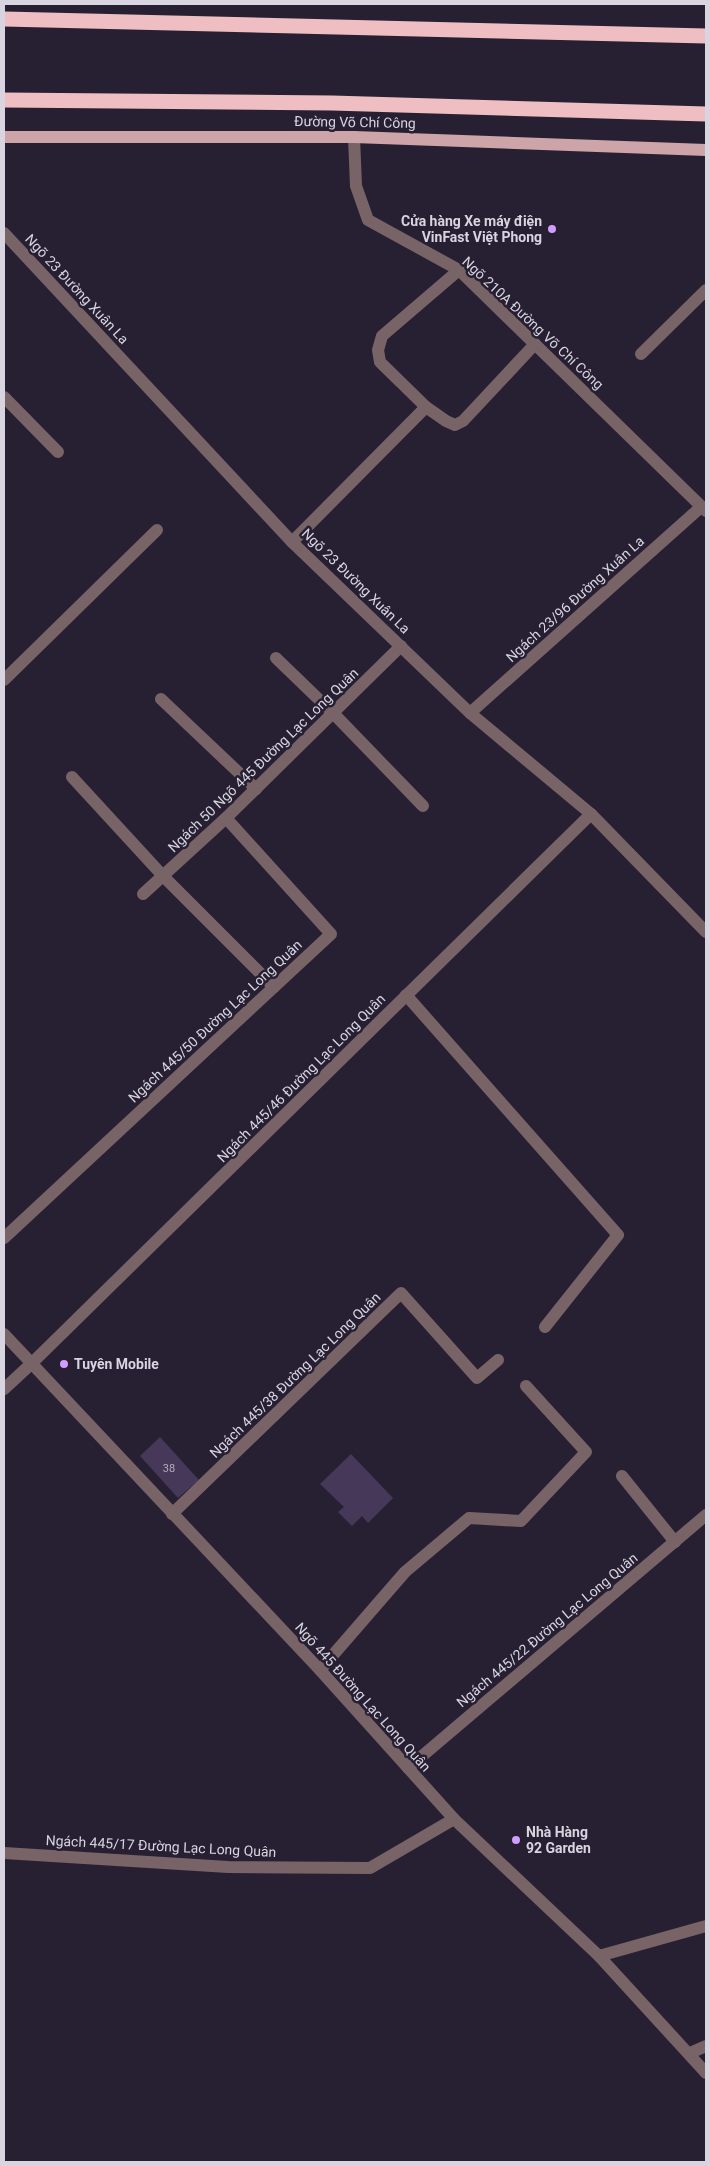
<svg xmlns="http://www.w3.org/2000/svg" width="710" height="2166" font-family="Roboto,sans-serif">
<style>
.building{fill:#453858}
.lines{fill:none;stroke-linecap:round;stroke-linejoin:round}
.minor{stroke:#786466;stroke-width:12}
.major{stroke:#cda4a8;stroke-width:12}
.highway{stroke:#efbec2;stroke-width:15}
.poi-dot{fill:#d19dfe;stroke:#272033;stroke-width:2}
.labels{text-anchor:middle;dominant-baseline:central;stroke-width:5;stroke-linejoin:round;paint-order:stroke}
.number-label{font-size:11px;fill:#b3adbe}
.street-label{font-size:14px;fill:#d8d4e0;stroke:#272033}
.poi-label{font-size:14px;font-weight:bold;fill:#d8d4e0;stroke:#272033;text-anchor:start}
</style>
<rect width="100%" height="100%" fill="#272033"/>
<g class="building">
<path d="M160,1437L199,1480L178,1498L140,1456Z"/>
<path d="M351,1454L393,1498L368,1523L362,1516L352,1526L338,1512L344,1507L320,1484Z"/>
</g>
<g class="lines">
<g class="minor">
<path d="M354,137L356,186L368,220L459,270L706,511"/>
<path d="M4,233L292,542L470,713L591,814L706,932"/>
<path d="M641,354L706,290"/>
<path d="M4,397L58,452"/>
<path d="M426,407L380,362L378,350L382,336L459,270"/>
<path d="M292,542L426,407L446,421L455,425L463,421L535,344"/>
<path d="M276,658L334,714L423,806"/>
<path d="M4,680L157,530"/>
<path d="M161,699L256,789"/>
<path d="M470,713L701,507"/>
<path d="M72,777L163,876L274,987"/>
<path d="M143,894L226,818L401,646"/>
<path d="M406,995L618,1235L545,1327"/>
<path d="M4,1238L331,934L226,818"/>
<path d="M4,1334L320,1670L454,1819L599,1956L706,2073"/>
<path d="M4,1389L31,1364L591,814"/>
<path d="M622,1476L675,1542"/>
<path d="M172,1514L401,1293L477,1378L498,1360"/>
<path d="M320,1670L405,1572L469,1518L521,1521L586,1452L526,1386"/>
<path d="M408,1768L706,1515"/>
<path d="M4,1853L228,1867L370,1868L454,1819"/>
<path d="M599,1956L706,1926"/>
<path d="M690,2053L706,2046"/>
</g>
<path class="major" d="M4,137H354L706,150"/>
<g class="highway">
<path d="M4,19L706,36"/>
<path d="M4,100L332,103L706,114"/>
</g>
</g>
<g class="poi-dot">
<circle cx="552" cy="229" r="5"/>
<circle cx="64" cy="1364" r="5"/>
<circle cx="516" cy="1840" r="5"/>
</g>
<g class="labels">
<g class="number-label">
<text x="169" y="1468">38</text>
</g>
<g class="street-label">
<text transform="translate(355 122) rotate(1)">Đường Võ Chí Công</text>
<text transform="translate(77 289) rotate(47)">Ngõ 23 Đường Xuân La</text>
<text transform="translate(533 323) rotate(43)">Ngõ 210A Đường Võ Chí Công</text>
<text transform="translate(356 581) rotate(44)">Ngõ 23 Đường Xuân La</text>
<text transform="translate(575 599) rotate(-42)">Ngách 23/96 Đường Xuân La</text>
<text transform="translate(263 760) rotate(-44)">Ngách 50 Ngõ 445 Đường Lạc Long Quân</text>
<text transform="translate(215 1021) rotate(-43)">Ngách 445/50 Đường Lạc Long Quân</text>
<text transform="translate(301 1078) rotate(-45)">Ngách 445/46 Đường Lạc Long Quân</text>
<text transform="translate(295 1375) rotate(-44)">Ngách 445/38 Đường Lạc Long Quân</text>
<text transform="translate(547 1630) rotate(-40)">Ngách 445/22 Đường Lạc Long Quân</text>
<text transform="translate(363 1697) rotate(48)">Ngõ 445 Đường Lạc Long Quân</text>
<text transform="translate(161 1846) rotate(3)">Ngách 445/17 Đường Lạc Long Quân</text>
</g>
<g class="poi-label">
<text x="542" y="221" text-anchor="end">Cửa hàng Xe máy điện<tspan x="542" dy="16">VinFast Việt Phong</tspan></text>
<text x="74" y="1364">Tuyên Mobile</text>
<text x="526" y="1832">Nhà Hàng<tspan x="526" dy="16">92 Garden</tspan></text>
</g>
</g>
<rect width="710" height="2166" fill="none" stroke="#d8d4e0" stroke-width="10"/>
</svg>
